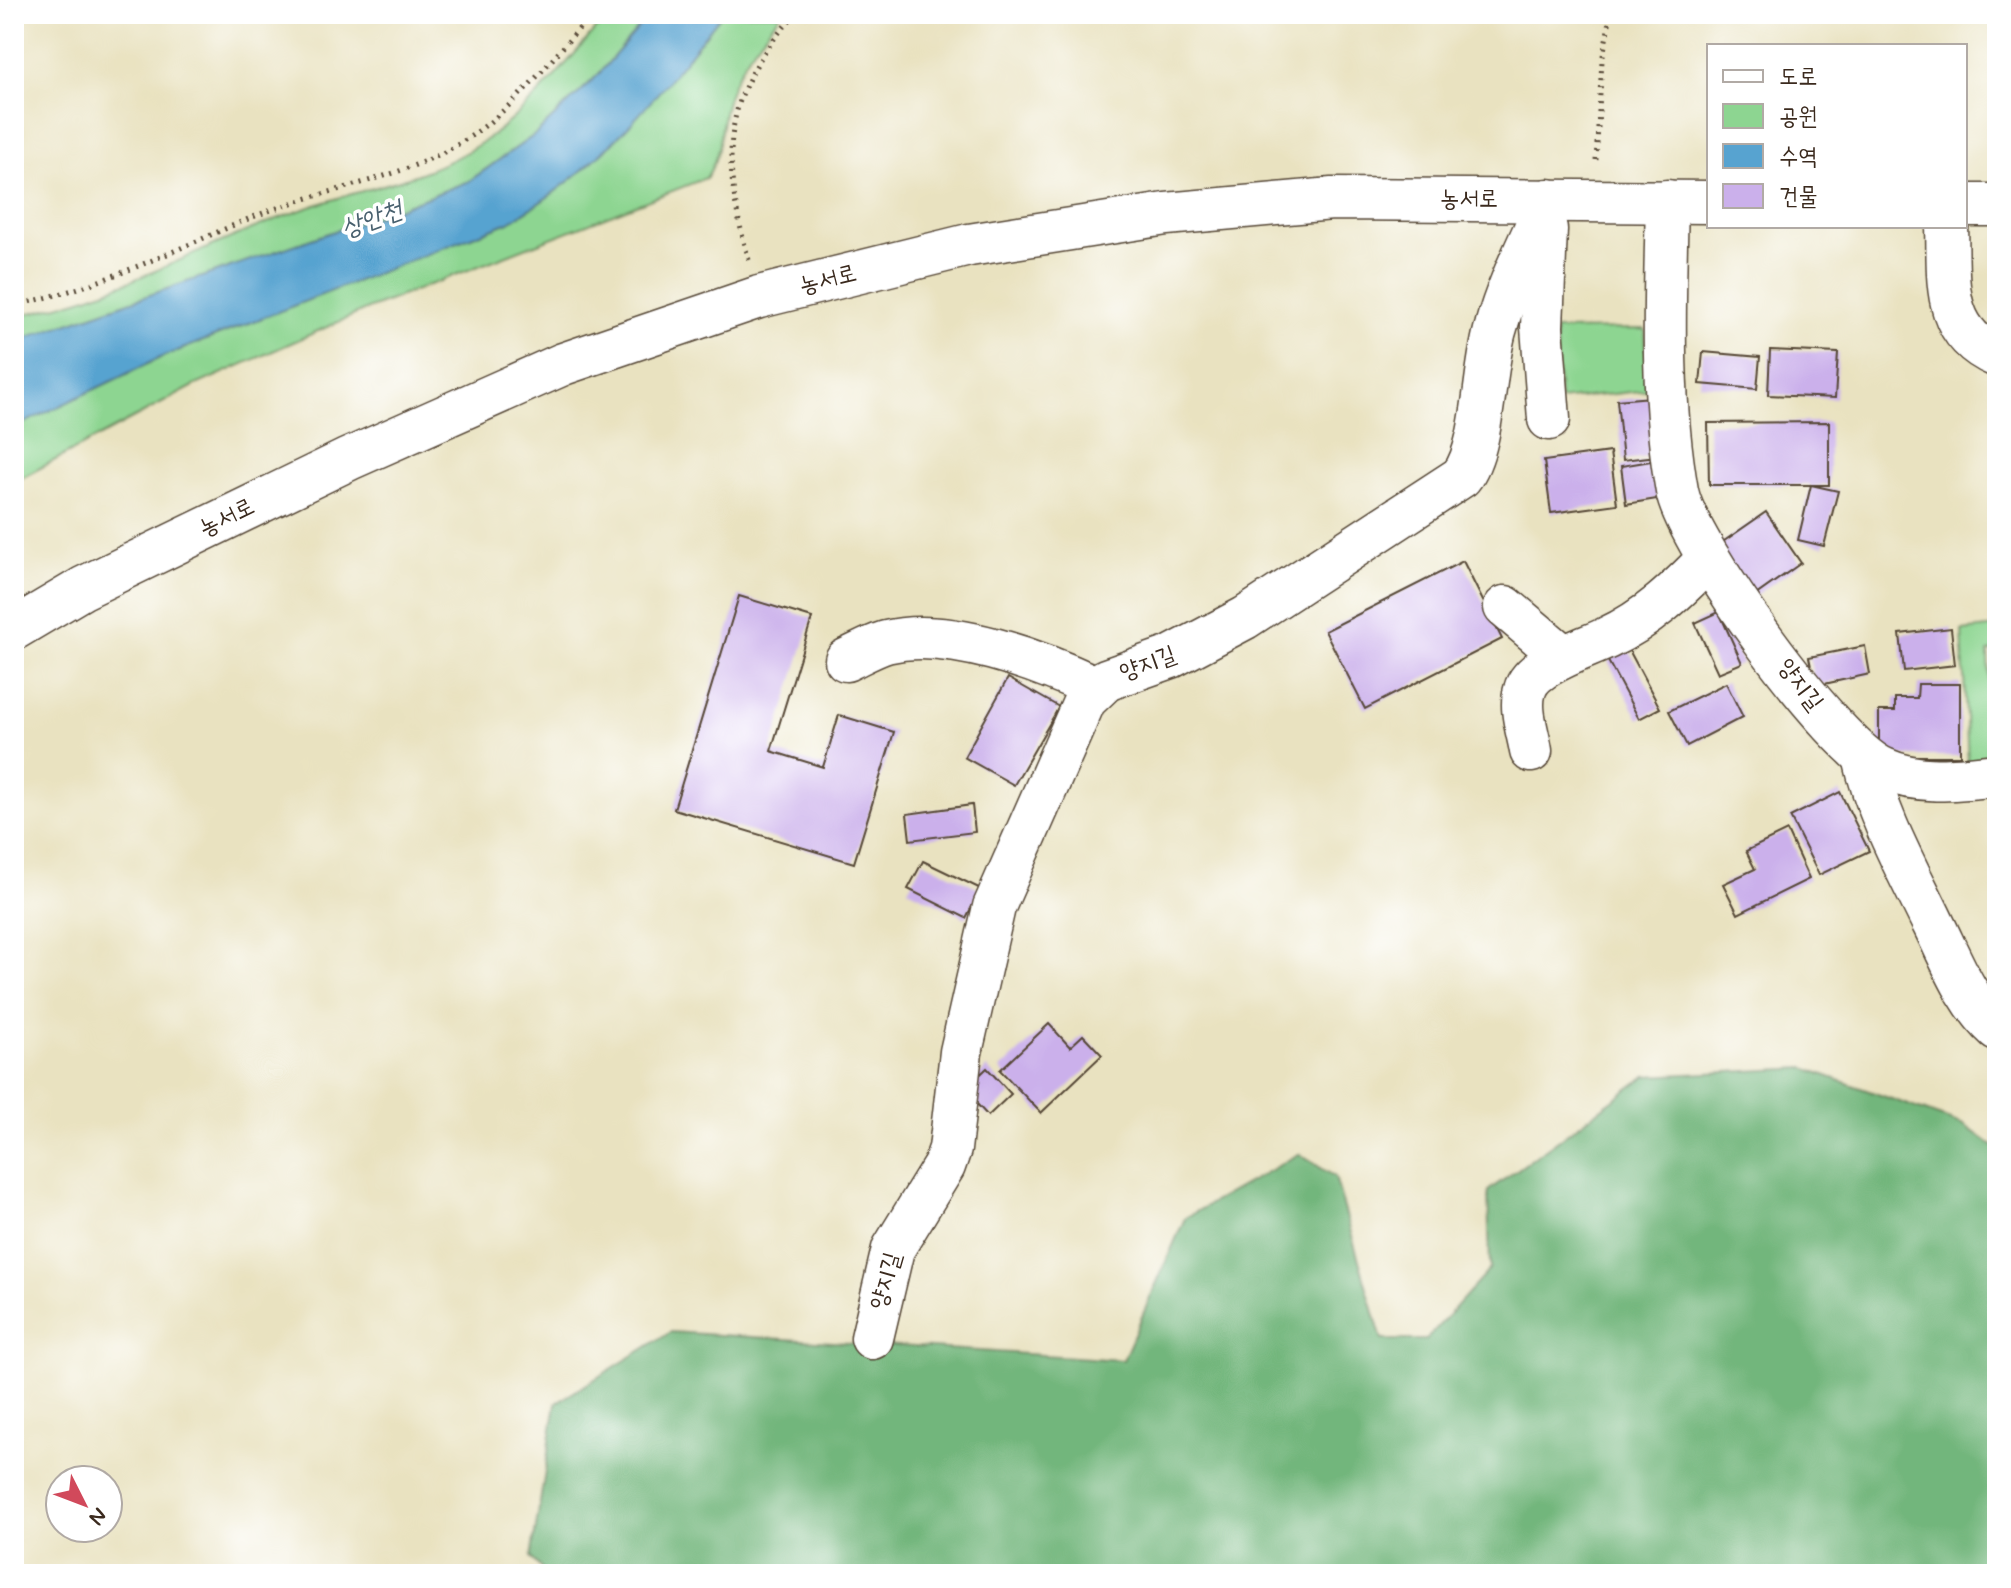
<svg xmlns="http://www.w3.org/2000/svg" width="2011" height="1588" font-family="Mynerve,'Poor Story',sans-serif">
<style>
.green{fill:#8dd591;stroke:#648058;stroke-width:2}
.forest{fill:#72b67b;stroke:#56704c;stroke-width:2}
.water{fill:#57a3d0;stroke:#496677;stroke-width:2}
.building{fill:#cbb0eb}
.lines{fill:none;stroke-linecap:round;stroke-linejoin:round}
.minor-casing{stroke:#554636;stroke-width:45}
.path{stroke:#554636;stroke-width:5;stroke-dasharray:2 6;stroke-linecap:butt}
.minor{stroke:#fff;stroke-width:42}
.labels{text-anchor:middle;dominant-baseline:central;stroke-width:7;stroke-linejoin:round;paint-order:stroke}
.street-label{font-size:24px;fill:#3b2a1e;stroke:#fff}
.water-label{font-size:26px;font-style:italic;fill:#48606e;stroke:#fff}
</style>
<rect width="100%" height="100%" fill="#fff"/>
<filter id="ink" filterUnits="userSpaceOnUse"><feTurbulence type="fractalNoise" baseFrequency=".0125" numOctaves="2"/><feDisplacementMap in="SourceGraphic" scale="16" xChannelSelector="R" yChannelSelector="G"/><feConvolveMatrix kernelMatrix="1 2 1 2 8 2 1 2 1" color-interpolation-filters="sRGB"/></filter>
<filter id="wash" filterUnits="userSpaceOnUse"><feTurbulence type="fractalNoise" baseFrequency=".006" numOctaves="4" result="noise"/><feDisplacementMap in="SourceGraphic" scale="32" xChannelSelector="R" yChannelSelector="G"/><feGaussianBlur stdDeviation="1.8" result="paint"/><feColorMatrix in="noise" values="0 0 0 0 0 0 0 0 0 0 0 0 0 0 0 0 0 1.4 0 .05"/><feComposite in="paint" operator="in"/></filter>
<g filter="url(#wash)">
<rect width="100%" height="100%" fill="#e9e2c0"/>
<g class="green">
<path d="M609,14H650L598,75L536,134L469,181L392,211L14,342V316C118,298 211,240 310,207C368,187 429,178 481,143C531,110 570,58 609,14Z"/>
<path d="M722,14H781C761,39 740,63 729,94C719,121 723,154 706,178L370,308L194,386L14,482V428L20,424L162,357L509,222C597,171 659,93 722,14Z"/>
<path d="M1645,329L1649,390L1560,400L1555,330Z"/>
<path d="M1997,627V650L1988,652L1992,761L1968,765L1962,631Z"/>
</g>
<path class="forest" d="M1805,1068L1964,1125L1997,1149V1574H546L531,1558L556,1403L671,1332L1123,1360L1185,1218L1299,1154L1335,1177L1382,1340H1426L1490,1269L1488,1191L1646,1076Z"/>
<path class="water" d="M650,14H722C654,99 605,166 509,222L162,357L14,428V342L392,211L469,181L536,134L598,75Z"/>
<g id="blocks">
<g class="building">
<path d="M1770,350L1838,353L1835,398L1768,395Z"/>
<path d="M1703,352L1760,357L1757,389L1700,384Z"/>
<path d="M1651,397L1657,456L1623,460L1617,400Z"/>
<path d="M1829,422V485H1709L1708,423Z"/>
<path d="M1610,452L1617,504L1551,513L1544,461Z"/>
<path d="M1657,460L1663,498L1626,504L1621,466Z"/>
<path d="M1811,485L1838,491L1824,546L1798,540Z"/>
<path d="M1766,512L1801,563L1753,597L1717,546Z"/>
<path d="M1463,561L1502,639L1365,709L1325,631Z"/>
<path d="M739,596L812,618L771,751L823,767L839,715L894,732L854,863L674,809Z"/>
<path d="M1719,612L1742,663L1718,673L1695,623Z"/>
<path d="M1951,628L1955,665L1904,671L1900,634Z"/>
<path d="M1865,646L1870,674L1815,686L1809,657Z"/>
<path d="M1629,650L1660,708L1639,719L1608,661Z"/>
<path d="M1008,678L1059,707L1014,785L964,757Z"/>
<path d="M1726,683L1743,717L1687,746L1669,711Z"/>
<path d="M1918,684H1960V756H1890L1879,747V711H1895V698H1917Z"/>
<path d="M1840,792L1869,851L1819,875L1790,817Z"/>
<path d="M972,805L975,832L910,840L907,814Z"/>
<path d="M1787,831L1809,879L1738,914L1723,884L1755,869L1746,851Z"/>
<path d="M923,861L981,889L966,918L908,889Z"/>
<path d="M1049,1024L1070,1047L1083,1035L1102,1055L1041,1113L1000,1070Z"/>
<path d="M987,1068L1011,1094L988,1116L964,1090Z"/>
</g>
</g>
</g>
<g filter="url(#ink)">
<use href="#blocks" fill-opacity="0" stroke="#554636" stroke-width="2"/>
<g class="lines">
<defs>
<g id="minor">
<path d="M1667,201C1665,297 1660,395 1677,491C1687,545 1833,747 1884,769C1919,785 1960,779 1997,775"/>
<path d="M1965,205H1997"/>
<path d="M1947,226C1949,277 1940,332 1997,356"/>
<path d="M1546,229L1542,327L1549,419"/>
<path d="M1505,607L1563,656"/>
<path d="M14,629L83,588L349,459L563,364L759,297L969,245L1166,214L1332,199L1709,202"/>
<path d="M846,660C859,654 873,646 886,642C948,626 1039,661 1095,687"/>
<path d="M1531,751C1528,732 1519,709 1525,690C1532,664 1585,649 1607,638C1648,619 1677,591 1708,559"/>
<path d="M1864,757C1877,816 1907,869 1933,923C1951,959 1966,1001 1997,1029"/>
<path d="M872,1338L893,1249L944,1166L950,1149L961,1052L994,907L1085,700L1106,680L1171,657L1245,618L1461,477C1485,448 1483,368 1496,327C1508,283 1530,241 1548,200"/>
</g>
</defs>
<use href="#minor" class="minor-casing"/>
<g class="path">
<path d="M1596,160L1602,61L1611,14"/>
<path d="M749,260C720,157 720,97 795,14"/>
<path d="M14,305C101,288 177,248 258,215C326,188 407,179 468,138C517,106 553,57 592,14"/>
</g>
<use href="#minor" class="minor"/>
</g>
</g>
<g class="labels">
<g class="street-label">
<text x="1469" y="199">농서로</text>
<text transform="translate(828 280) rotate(-14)">농서로</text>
<text transform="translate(227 518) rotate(-26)">농서로</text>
<text transform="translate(1148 664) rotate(-20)">양지길</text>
<text transform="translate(1800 685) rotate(53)">양지길</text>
<text transform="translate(886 1281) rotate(-74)">양지길</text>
</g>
<g class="water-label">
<text transform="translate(372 220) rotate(-20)">상안천</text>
</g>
</g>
<rect width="2011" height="1588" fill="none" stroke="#fff" stroke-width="48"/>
<rect x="1707" y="44" width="260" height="184" fill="#ffffff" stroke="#b1aaa5" stroke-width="2"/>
<rect x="1723" y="70" width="40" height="12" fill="#ffffff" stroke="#b1aaa5" stroke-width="2"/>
<text x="1779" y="84" font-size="24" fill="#3b2a1e">도로</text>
<rect x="1723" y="104" width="40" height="24" fill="#8dd591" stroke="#b1aaa5" stroke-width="2"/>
<text x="1779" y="124" font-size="24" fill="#3b2a1e">공원</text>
<rect x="1723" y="144" width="40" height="24" fill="#57a3d0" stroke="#b1aaa5" stroke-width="2"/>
<text x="1779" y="164" font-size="24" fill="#3b2a1e">수역</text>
<rect x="1723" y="184" width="40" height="24" fill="#cbb0eb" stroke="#b1aaa5" stroke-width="2"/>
<text x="1779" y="204" font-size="24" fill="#3b2a1e">건물</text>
<g transform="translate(84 1504) rotate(132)"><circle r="38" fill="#ffffff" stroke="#b1aaa5" stroke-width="2"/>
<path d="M0-6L14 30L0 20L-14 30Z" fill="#d1495b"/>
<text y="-12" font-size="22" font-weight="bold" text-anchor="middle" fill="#3b2a1e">N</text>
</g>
</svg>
